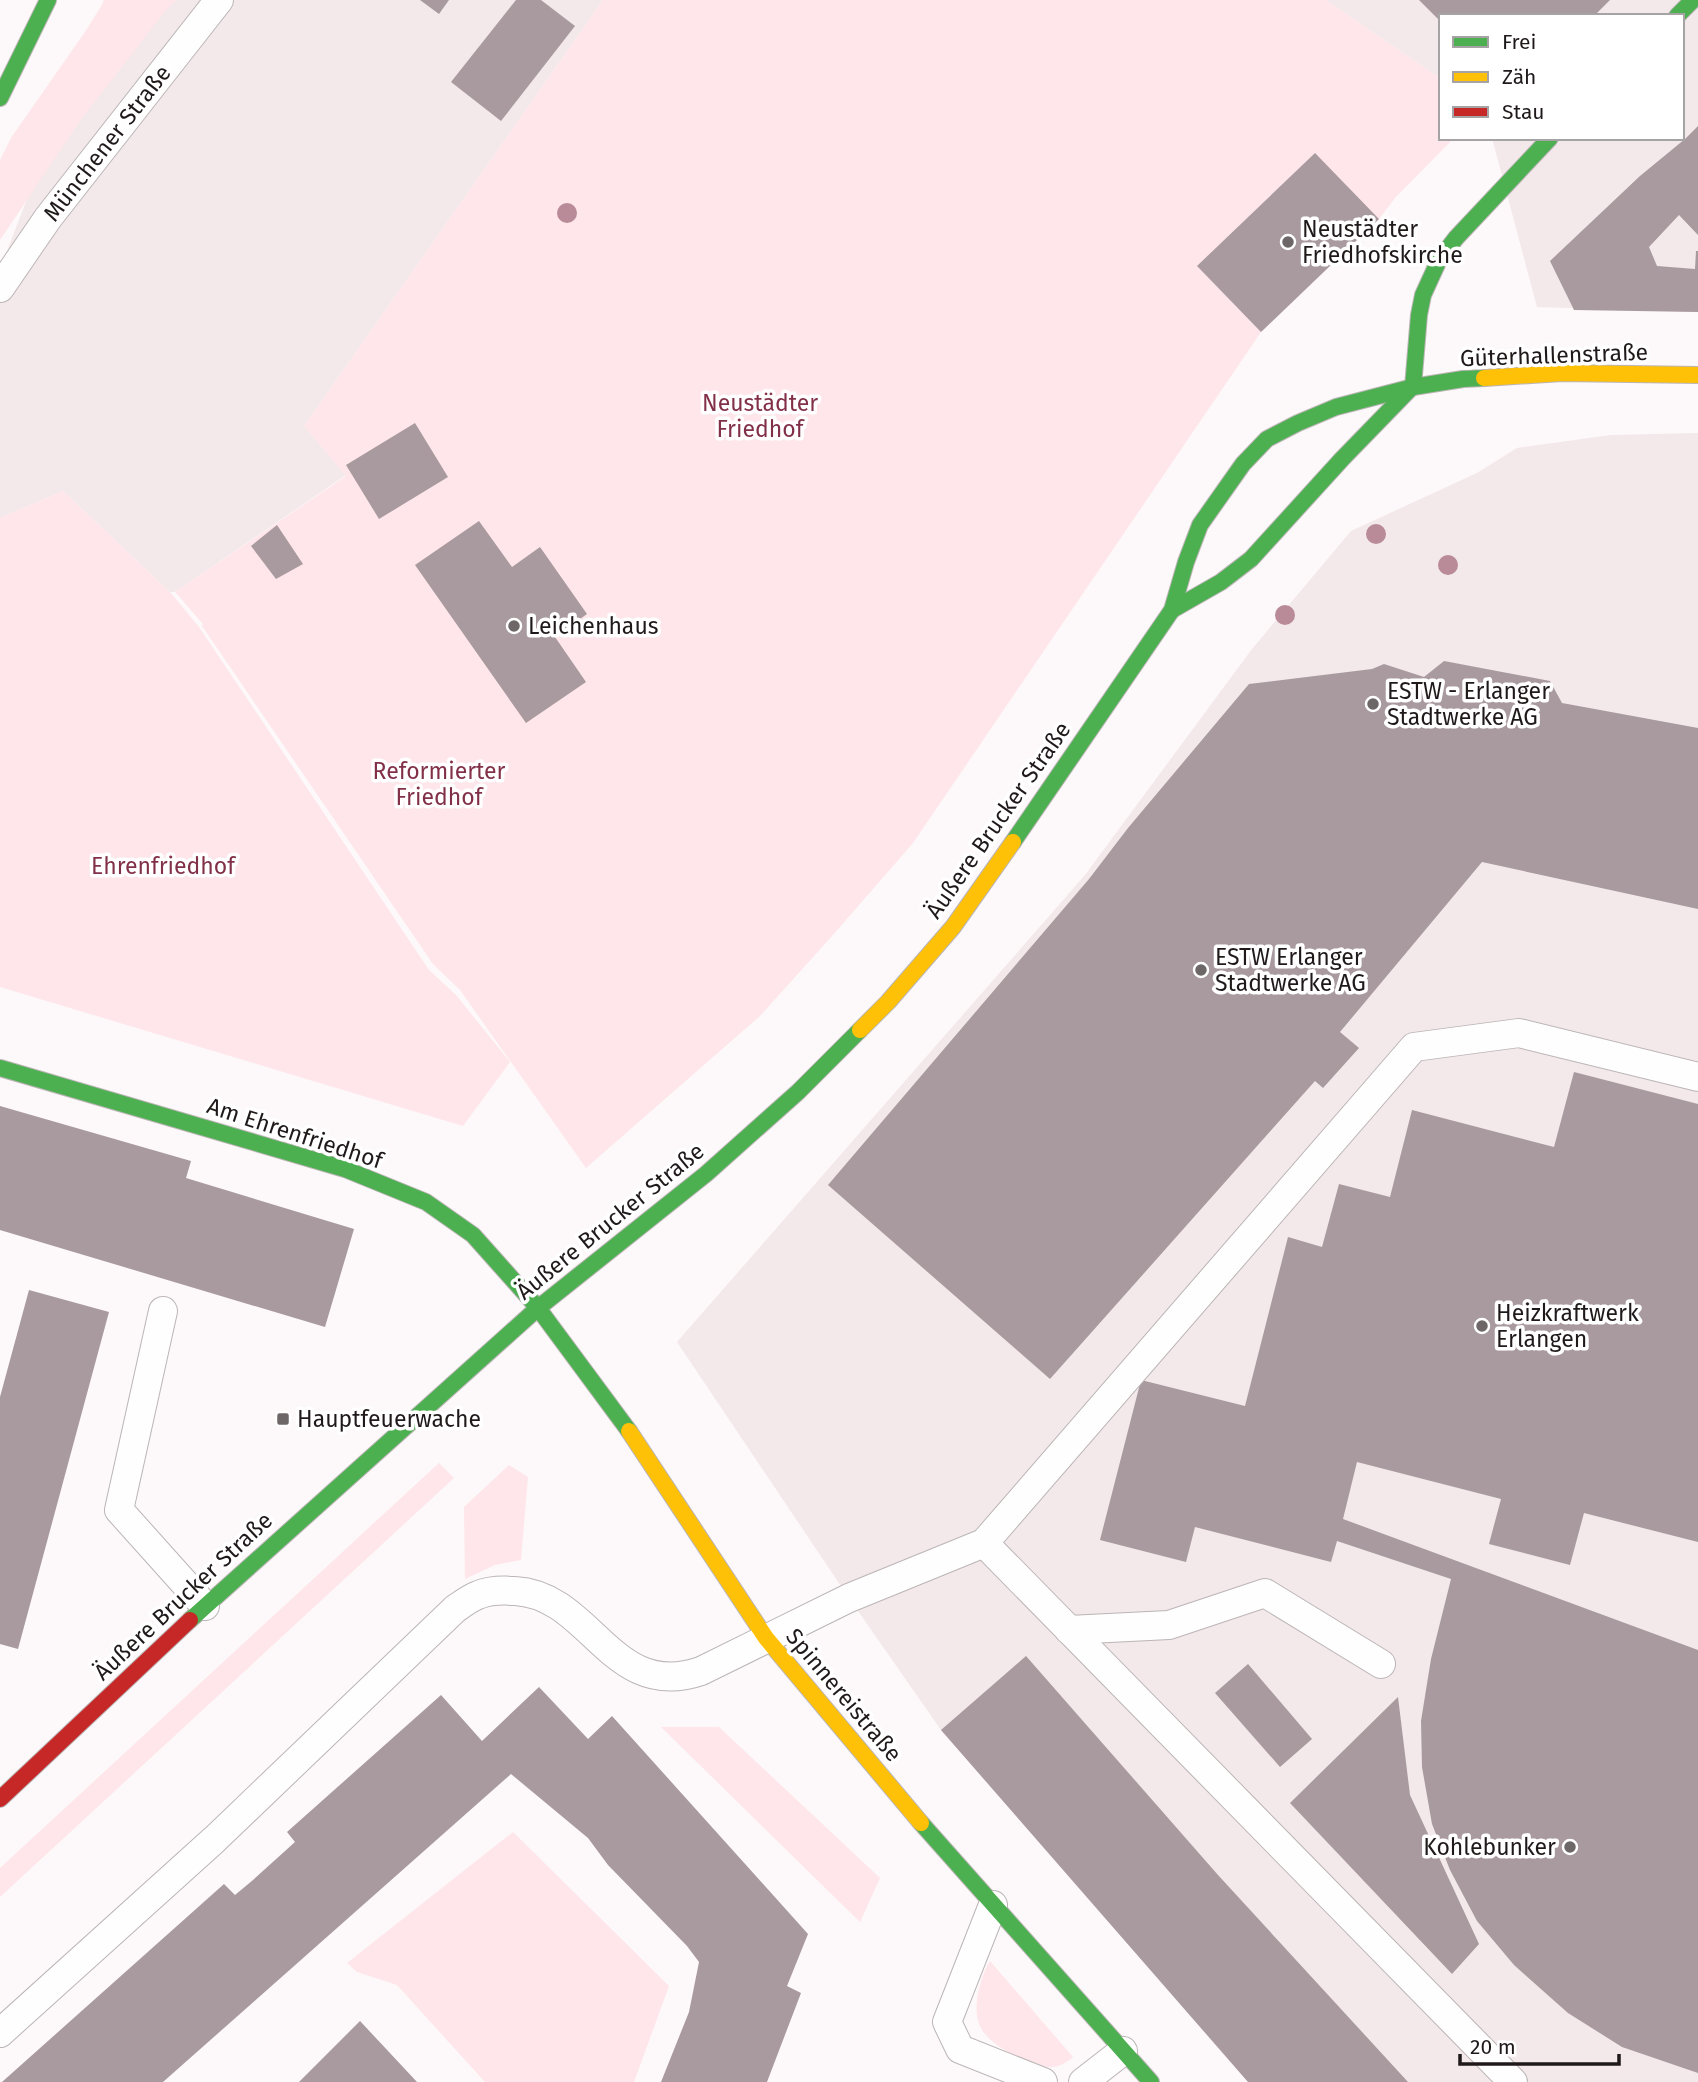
<svg xmlns="http://www.w3.org/2000/svg" width="1698" height="2082" font-family="'Fira Sans',sans-serif">
<style>
.built{fill:#f3e8ea}
.green{fill:#fee6ea}
.building{fill:#a89a9e}
.lines{fill:none;stroke-linecap:round;stroke-linejoin:round}
.lane-casing{stroke:#bbb5b6;stroke-width:30}
.fast-casing{stroke:#bbb5b6;stroke-width:18}
.slow-casing{stroke:#bbb5b6;stroke-width:18}
.jam-casing{stroke:#bbb5b6;stroke-width:18}
.lane{stroke:#fffefe;stroke-width:28}
.fast{stroke:#4caf50;stroke-width:16}
.slow{stroke:#ffc107;stroke-width:16}
.jam{stroke:#c62828;stroke-width:16}
.tree{fill:#b98a98}
.poi-dot{fill:#6d6768;stroke:#fff;stroke-width:2.5}
.labels{text-anchor:middle;dominant-baseline:central;stroke-width:7;stroke-linejoin:round;paint-order:stroke}
.street-label{font-size:23px;fill:#1f191a;stroke:#fff}
.poi-label{font-size:23px;fill:#1f191a;stroke:#fff;text-anchor:start}
.park-label{font-size:23px;fill:#823048;stroke:#fff}
</style>
<rect width="100%" height="100%" fill="#fdf8f9"/>
<g class="built">
<path d="M104,0H603L304,426L346,475L175,592H170L63,491L0,518V269Z"/>
<path d="M1326,0H1698V312L1537,307L1492,138H1682V16H1441V79Z"/>
<path d="M1698,433V2082H1248L941,1730L849,1598L677,1342L1085,875L1252,649L1351,531L1477,473L1517,448L1611,435Z"/>
</g>
<g class="green">
<path d="M105,0H177L167,9L80,121L0,240V160L11,138L85,32Z"/>
<path d="M603,0H1326L1441,79V138H1454L1395,198L1379,219L1261,332L913,843L832,936L760,1016L586,1168L460,990L433,964L202,626L203,624L175,592L346,476L304,426Z"/>
<path d="M63,491L170,592L199,627L429,970L456,995L510,1062L463,1126L0,987V518Z"/>
<path d="M439,1463L454,1478L0,1897V1868Z"/>
<path d="M509,1465L528,1477L521,1560L495,1565L465,1579L464,1507Z"/>
<path d="M661,1727H719L880,1878L860,1922Z"/>
<path d="M513,1832L669,1986L634,2082H485L397,1985L357,1972L347,1963Z"/>
<path d="M990,1961L1073,2057C1066,2063 1058,2068 1048,2067C1028,2065 993,2047 982,2030C970,2011 980,1978 990,1961Z"/>
</g>
<g class="building">
<path d="M420,0H449L439,14Z"/>
<path d="M516,0H541L575,26L501,121L451,82Z"/>
<path d="M1419,0H1610L1594,16H1441V22Z"/>
<path d="M1698,126V235L1679,215L1649,247L1657,266L1695,269L1696,251H1698V312L1574,310L1550,261L1640,176L1685,139Z"/>
<path d="M1315,153L1379,219L1261,332L1197,266Z"/>
<path d="M415,423L448,477L379,519L346,465Z"/>
<path d="M479,521L512,567L540,547L587,614L555,637L586,682L526,723L415,565Z"/>
<path d="M277,525L303,564L276,579L251,546Z"/>
<path d="M1444,661L1550,681L1562,703L1698,728V909L1482,862L1340,1032L1359,1048L1323,1088L1315,1081L1050,1379L828,1185L1089,879L1128,828L1249,684L1372,669L1384,664L1424,677Z"/>
<path d="M1574,1072L1698,1104V1542L1584,1513L1570,1565L1489,1544L1501,1499L1357,1462L1343,1519L1698,1650V2073L1622,2047L1568,2013L1514,1965L1477,1921L1450,1870L1432,1824L1422,1767L1421,1721L1431,1659L1451,1579L1337,1541L1331,1562L1195,1527L1186,1562L1100,1540L1141,1380L1245,1406L1288,1237L1322,1247L1339,1184L1390,1197L1412,1110L1554,1147Z"/>
<path d="M0,1106L191,1161L186,1178L354,1229L325,1327L0,1230Z"/>
<path d="M29,1290L109,1312L18,1649L0,1644V1397Z"/>
<path d="M1026,1656L1218,1875L1408,2082H1248L941,1730Z"/>
<path d="M1248,1664L1312,1739L1280,1767L1215,1693Z"/>
<path d="M539,1687L588,1739L612,1716L808,1934L787,1986L801,1993L767,2082H661L689,2012L699,1962L687,1946L608,1865L588,1838L511,1774L163,2082H2L224,1884L235,1895L253,1880L295,1842L287,1832L441,1695L482,1741Z"/>
<path d="M1398,1697L1410,1795L1479,1944L1452,1974L1290,1803Z"/>
<path d="M360,2021L417,2082H299Z"/>
</g>
<g class="lines">
<defs>
<g id="lane">
<path d="M0,288L48,218L219,0"/>
<path d="M163,1311L119,1510L205,1606"/>
<path d="M984,1543L1513,2082"/>
<path d="M1069,1630L1169,1625L1265,1593L1381,1664"/>
<path d="M993,1905L947,2022L960,2049L1043,2082"/>
<path d="M0,2033L215,1839L455,1609C462,1604 470,1598 478,1595C490,1590 502,1590 515,1591C592,1595 611,1702 701,1671L849,1598L984,1543L1414,1047L1519,1033L1698,1077"/>
<path d="M1083,2082L1123,2051"/>
</g>
<g id="fast">
<path d="M1677,16L1693,0"/>
<path d="M0,98L48,0"/>
<path d="M1413,387L1419,315L1423,295L1439,260L1456,238L1550,138"/>
<path d="M1172,610L1221,582L1251,559L1342,459L1411,388"/>
<path d="M1013,842L1172,610L1186,562L1200,525L1243,464L1267,439L1298,423L1336,407L1413,387L1463,379L1484,378"/>
<path d="M0,1068L345,1169L426,1202L473,1235L538,1308L629,1431"/>
<path d="M190,1620L538,1308L706,1174L798,1092L860,1030"/>
<path d="M921,1823L1151,2082"/>
</g>
<g id="slow">
<path d="M1484,378L1562,373L1698,375"/>
<path d="M860,1030L888,1002L953,927L1013,842"/>
<path d="M629,1431L766,1638L921,1823"/>
</g>
<path id="jam" d="M0,1799L190,1620"/>
</defs>
<use href="#lane" class="lane-casing"/>
<use href="#fast" class="fast-casing"/>
<use href="#slow" class="slow-casing"/>
<use href="#jam" class="jam-casing"/>
<use href="#lane" class="lane"/>
<use href="#fast" class="fast"/>
<use href="#slow" class="slow"/>
<use href="#jam" class="jam"/>
</g>
<g class="tree">
<circle cx="567" cy="213" r="10"/>
<circle cx="1376" cy="534" r="10"/>
<circle cx="1448" cy="565" r="10"/>
<circle cx="1285" cy="615" r="10"/>
</g>
<g class="poi-dot">
<circle cx="1288" cy="242" r="7"/>
<circle cx="514" cy="626" r="7"/>
<circle cx="1373" cy="704" r="7"/>
<circle cx="1201" cy="970" r="7"/>
<circle cx="1482" cy="1326" r="7"/>
<rect x="276" y="1412" width="14" height="14" rx="3.5"/>
<circle cx="1570" cy="1847" r="7"/>
</g>
<g class="labels">
<g class="street-label">
<text transform="translate(107 143) rotate(-52)">Münchener Straße</text>
<text transform="translate(1554 355) rotate(-2)">Güterhallenstraße</text>
<text transform="translate(998 820) rotate(-55)">Äußere Brucker Straße</text>
<text transform="translate(295 1133) rotate(18)">Am Ehrenfriedhof</text>
<text transform="translate(610 1221) rotate(-39)">Äußere Brucker Straße</text>
<text transform="translate(183 1596) rotate(-43)">Äußere Brucker Straße</text>
<text transform="translate(844 1695) rotate(50)">Spinnereistraße</text>
</g>
<g class="poi-label">
<text x="1302" y="229">Neustädter<tspan x="1302" dy="26">Friedhofskirche</tspan></text>
<text x="528" y="626">Leichenhaus</text>
<text x="1387" y="691">ESTW - Erlanger<tspan x="1387" dy="26">Stadtwerke AG</tspan></text>
<text x="1215" y="957">ESTW Erlanger<tspan x="1215" dy="26">Stadtwerke AG</tspan></text>
<text x="1496" y="1313">Heizkraftwerk<tspan x="1496" dy="26">Erlangen</tspan></text>
<text x="297" y="1419">Hauptfeuerwache</text>
<text x="1556" y="1847" text-anchor="end">Kohlebunker</text>
</g>
<g class="park-label">
<text x="760" y="403">Neustädter<tspan x="760" dy="26">Friedhof</tspan></text>
<text x="439" y="771">Reformierter<tspan x="439" dy="26">Friedhof</tspan></text>
<text x="163" y="866">Ehrenfriedhof</text>
</g>
</g>
<rect x="1439" y="14" width="245" height="126" fill="#ffffff" stroke="#a5a3a3" stroke-width="2"/>
<rect x="1453" y="37" width="35" height="10" fill="#4caf50" stroke="#a5a3a3" stroke-width="2"/>
<text x="1502" y="49" font-size="21" fill="#1f191a">Frei</text>
<rect x="1453" y="72" width="35" height="10" fill="#ffc107" stroke="#a5a3a3" stroke-width="2"/>
<text x="1502" y="84" font-size="21" fill="#1f191a">Zäh</text>
<rect x="1453" y="107" width="35" height="10" fill="#c62828" stroke="#a5a3a3" stroke-width="2"/>
<text x="1502" y="119" font-size="21" fill="#1f191a">Stau</text>
<path d="M1460 2054v10h159v-10" fill="none" stroke="#1f191a" stroke-width="3.5"/>
<text x="1470" y="2054" font-size="21" fill="#1f191a" stroke="#ffffff" stroke-width="5" paint-order="stroke">20 m</text>
</svg>
